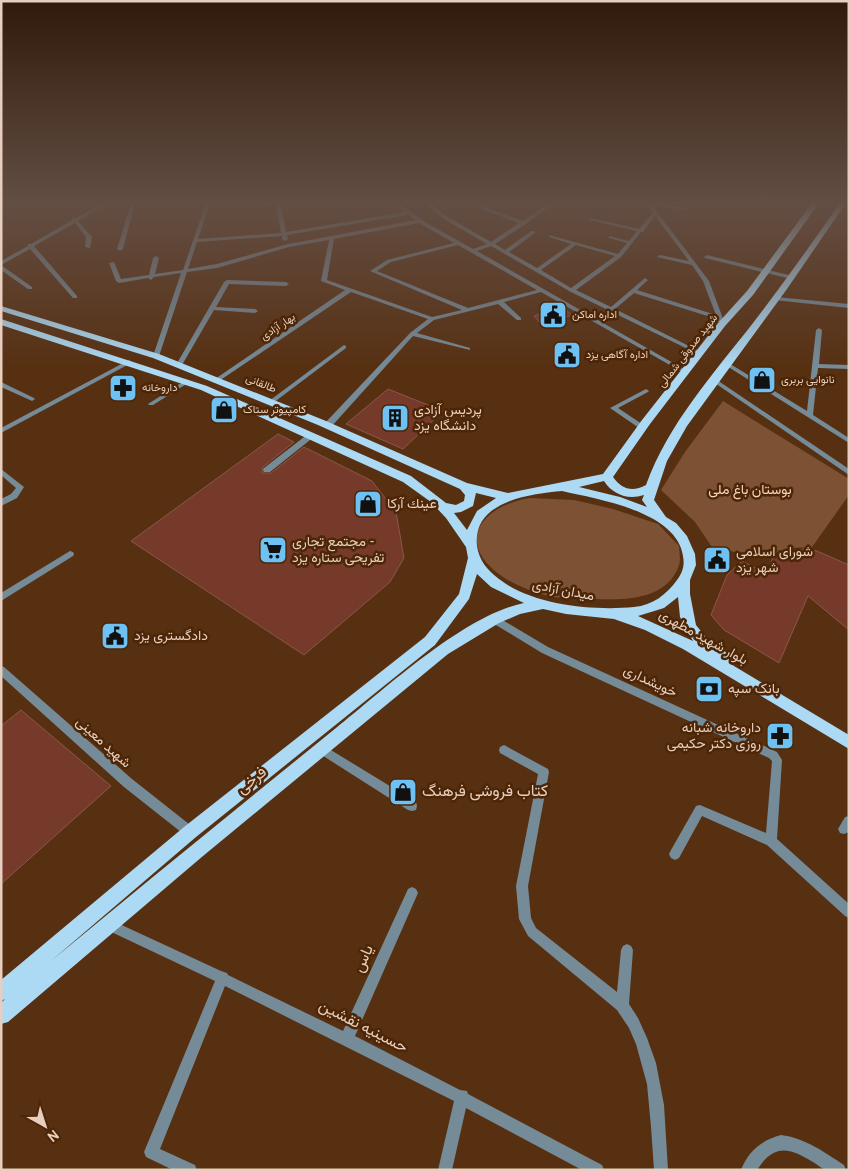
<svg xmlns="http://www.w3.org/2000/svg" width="850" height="1171" font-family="Overpass,Vazirmatn,sans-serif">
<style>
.green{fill:#7d5234}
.building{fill:#763a2b;stroke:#8a574a}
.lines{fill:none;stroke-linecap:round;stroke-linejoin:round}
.minor{fill:#758b98;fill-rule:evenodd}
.major{fill:#acd9f4;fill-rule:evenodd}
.labels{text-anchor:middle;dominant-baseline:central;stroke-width:5;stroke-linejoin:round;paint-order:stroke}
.far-poi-label{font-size:11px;fill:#e7cebe;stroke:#4c2606;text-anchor:start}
.far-street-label{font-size:11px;fill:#e7cebe;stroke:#4c2606}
.poi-label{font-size:14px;fill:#e7cebe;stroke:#4c2606;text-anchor:start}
.park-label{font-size:14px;fill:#f6d5bf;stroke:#4c2606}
.street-label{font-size:14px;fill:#e7cebe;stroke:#4c2606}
.near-street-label{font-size:16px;fill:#e7cebe;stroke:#4c2606}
.near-poi-label{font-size:16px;fill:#e7cebe;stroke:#4c2606;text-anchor:start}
</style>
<rect width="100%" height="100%" fill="#573012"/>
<g class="green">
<path d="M723,401L849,479V495L812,547L791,548L762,558L712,547L695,522L661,490L685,452Z"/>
<path d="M530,498L574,500L613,509L658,524L679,546C679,551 681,560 679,565C666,605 612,600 579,598C569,598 558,598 549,596C534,593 515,585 503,577C453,543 481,506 530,498Z"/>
</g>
<g class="building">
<path d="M561,306L572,315L542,325L534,316Z"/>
<path d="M388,389L443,411L403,449L346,424Z"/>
<path d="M278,434L294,442L263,467L262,473H271L304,447L372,481L396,512L404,558L390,582L304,655L131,541Z"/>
<path d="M803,549L817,551L849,565V630L808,596L779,663L724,630L711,615L727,575L742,561L767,574L774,554Z"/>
<path d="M21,710L111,786L1,884V726Z"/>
</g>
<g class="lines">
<g class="minor">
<path d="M103,203H108L78,221L92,237L90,248L85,247L86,237L75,223L34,246L77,296V298H73L30,249L1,265V261L28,246V244H31L72,220V218H76Z"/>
<path d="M131,203H135L123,249L120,251L117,249Z"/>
<path d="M206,203H210L198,239L281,233L276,205L244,207V205H246L283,203L281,204L286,232L405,212L393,203H398L425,222L473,249L487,244L442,218L425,203H430L446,216L491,242L519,223L481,209V207L489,203H494L487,208L523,221L549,203H554L526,224L495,244L505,250L531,231H535V233L509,252L537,268L571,244L549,237V235L618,254L627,243L609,238V236L629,241L637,231L590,220V218L639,229L653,213L646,203H655L684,208L686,209V210L652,205L709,281L725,324L720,325L717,319L634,293L615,309L703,353L702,354H698L571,292L491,246L477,251L689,372L688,373H684L541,292L504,302L521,318V320H517L498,304L434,320L417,333L470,348V350L413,336L331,427H328L324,425L325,423L410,333L428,319L351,292L219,381H215V379L345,290L321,281L329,240L289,247L217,268L187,272L159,356L156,358L154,357L153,356L181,273L154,277L151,280L148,278L119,283L116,281L109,263L114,262L121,279L149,275L153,258L156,256L159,258L155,274L183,270ZM408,215L416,220L288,244L217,264L188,269L197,242L282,236V239L285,241L288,239L287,235ZM655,216L689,261L660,255L657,257L692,265L703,281L716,315L637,290L648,280L645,278L611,307L576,290L621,257L641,232H644V230ZM419,223L454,243L387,260L370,271L462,310L432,317L327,280L334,239ZM458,245L537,290L468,308L377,271L391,262ZM576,245L615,256L571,288L541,270Z"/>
<path d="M707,255L793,276L794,277L791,279L705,258L704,257Z"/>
<path d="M1,265L32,287V289H28L1,270Z"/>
<path d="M227,280L286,282L289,284L286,286L229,284L216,307L255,309L258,311L255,313L214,310L182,365L179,367L177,366L176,365L224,282Z"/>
<path d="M776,297L849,304V308L774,300V298Z"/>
<path d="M819,328L822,330L819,364L849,365V369L818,368L813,415L849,438V443L722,363L725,361L727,362L807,411L816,330Z"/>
<path d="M344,345L346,346V348L273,403H269V401Z"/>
<path d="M129,360L132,362L131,363L1,433V428Z"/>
<path d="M714,378L849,469V475L712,381L711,380Z"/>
<path d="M186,380L188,381V383L153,405H149L148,404Z"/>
<path d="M1,382L34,398L35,399L32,401L30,400L1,387Z"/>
<path d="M646,389L649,391L648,392L618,408L645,426V430H642L610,408Z"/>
<path d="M308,434H311L315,436L270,472H264L263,470L264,468Z"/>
<path d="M1,469L24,487L17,498L1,506V499L11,494L16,488L1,475Z"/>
<path d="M70,551L73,552L74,554L73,556L1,601V593Z"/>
<path d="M494,615L548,647L777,752L782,760L777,839L849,904V918L845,916L767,845L702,816L679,858L675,860L671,858L669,854L671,850L696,806L700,805L766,833L772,761L769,758L542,653L491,622L489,619L491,616Z"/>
<path d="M1,666L4,667L132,779L194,828L196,832L194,836L190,837L186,836L124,787L1,676Z"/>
<path d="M321,744L416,802L417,806L416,810L412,811L408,810L317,752L316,749L317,746Z"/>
<path d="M504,745L548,769L549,772L528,886L531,918L536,928L617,992L621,950L623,946L627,944L631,946L633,950L629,1004L638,1018L647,1038L656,1063L664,1105L668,1170H654L651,1127L647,1084L636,1044L629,1028L617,1010L528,936L519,919L516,886L538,774L500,753L499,750L500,747Z"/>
<path d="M849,816V832L844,834L840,833L838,829L845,817Z"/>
<path d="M412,887L416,889L418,893L355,1036L460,1090L467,1091L468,1094L602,1165L604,1170H582L466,1108L452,1170H438L454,1101L225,986L160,1149L195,1165L197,1170H173L146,1157L144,1152L215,981L105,929L103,925L105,921L109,919L113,921L221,971L227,973L228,975L343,1031L408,889Z"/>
<path d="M781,1135C805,1138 824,1152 844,1165L846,1170C840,1170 832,1171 826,1170C822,1169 817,1164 813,1162C788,1147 774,1144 757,1170H741C748,1151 762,1140 781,1135Z"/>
</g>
<path class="major" d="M812,203H819L753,295L725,326L650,424L613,477C622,490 633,492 646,485C668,424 714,373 753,323C783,284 812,243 840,203H846L787,289L687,426L667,461L654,500L666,517L676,523L687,536L695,554L696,565L690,580V594L696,625L707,639L730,655L732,659L729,663L849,735V749L683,649L645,630L614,619L566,614L543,609L520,614L499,623L448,654L203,856L8,1022L1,1024V1003L5,999L1,1001V980L184,827L425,637L459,594L468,558L466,547L446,518L431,502L403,482L201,390L1,325V319L207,386L411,476L446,503L456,505L464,501L465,495L460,489L318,425L153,358L1,311V306L159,354L326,421L467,483L508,493L603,474L642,420L719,322L747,291ZM604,481C613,495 628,500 644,495L642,500L647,507L620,497L579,487ZM562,491C597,499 667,510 681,548C685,561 685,569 677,580C666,595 653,605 634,607C593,611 532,605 499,579C487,570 479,560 477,546C472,501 530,494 562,491ZM476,493L496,498L477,511L467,530L454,513L461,512L473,506ZM477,574L491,587L524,603C464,615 385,689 336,728C241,805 146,882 51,961L196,837L435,645L469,599ZM678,597L680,617L693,641L638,616L664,608Z"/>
</g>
<linearGradient id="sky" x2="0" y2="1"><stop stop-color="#301a0a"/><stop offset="0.55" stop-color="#634e44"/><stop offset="1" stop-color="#634e44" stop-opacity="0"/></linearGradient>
<rect width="850" height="367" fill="url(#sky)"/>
<defs>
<symbol id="civic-square" viewBox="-11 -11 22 22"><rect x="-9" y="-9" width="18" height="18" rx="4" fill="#6dc2f3" stroke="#4c2606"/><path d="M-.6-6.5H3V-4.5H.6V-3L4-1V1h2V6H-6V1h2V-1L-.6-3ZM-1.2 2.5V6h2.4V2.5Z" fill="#111"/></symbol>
<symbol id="shop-square" viewBox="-11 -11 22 22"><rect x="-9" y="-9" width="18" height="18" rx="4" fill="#6dc2f3" stroke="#4c2606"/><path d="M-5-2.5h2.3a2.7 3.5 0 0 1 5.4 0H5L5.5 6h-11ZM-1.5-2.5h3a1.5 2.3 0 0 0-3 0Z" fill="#111"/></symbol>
<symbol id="pharmacy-square" viewBox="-11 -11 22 22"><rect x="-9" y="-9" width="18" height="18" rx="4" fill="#6dc2f3" stroke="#4c2606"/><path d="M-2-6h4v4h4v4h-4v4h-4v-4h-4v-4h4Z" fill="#111"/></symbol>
<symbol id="building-square" viewBox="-11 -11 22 22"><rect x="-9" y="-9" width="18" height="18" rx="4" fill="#6dc2f3" stroke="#4c2606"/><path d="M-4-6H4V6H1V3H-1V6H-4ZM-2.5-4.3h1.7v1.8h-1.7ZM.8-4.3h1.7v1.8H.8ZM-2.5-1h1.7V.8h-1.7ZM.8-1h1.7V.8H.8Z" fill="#111"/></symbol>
<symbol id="supermarket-square" viewBox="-11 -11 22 22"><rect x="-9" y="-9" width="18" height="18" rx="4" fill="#6dc2f3" stroke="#4c2606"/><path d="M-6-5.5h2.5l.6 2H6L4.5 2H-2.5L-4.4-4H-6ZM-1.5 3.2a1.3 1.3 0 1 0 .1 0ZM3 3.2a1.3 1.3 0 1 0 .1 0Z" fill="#111"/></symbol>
<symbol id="bank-square" viewBox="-11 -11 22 22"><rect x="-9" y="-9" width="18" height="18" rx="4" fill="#6dc2f3" stroke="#4c2606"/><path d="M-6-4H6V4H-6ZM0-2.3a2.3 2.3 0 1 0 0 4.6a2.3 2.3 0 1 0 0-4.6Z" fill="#111"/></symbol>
</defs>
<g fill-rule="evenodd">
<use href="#civic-square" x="537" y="299" width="32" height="32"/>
<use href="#civic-square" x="551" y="339" width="32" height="32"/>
<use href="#shop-square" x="746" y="364" width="32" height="32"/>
<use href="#pharmacy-square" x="107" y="372" width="32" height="32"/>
<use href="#shop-square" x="208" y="394" width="32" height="32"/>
<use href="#building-square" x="379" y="402" width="32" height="32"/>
<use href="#shop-square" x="352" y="488" width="32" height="32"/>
<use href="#supermarket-square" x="257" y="534" width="32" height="32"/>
<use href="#civic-square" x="701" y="544" width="32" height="32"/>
<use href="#civic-square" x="99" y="620" width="32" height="32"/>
<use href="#bank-square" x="693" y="673" width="32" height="32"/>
<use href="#pharmacy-square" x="764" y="720" width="32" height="32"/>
<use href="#shop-square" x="387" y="776" width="32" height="32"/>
</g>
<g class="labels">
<g class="far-poi-label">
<text x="572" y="315">اداره اماکن</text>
<text x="586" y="355">اداره آگاهی یزد</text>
<text x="781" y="380">نانوایی بربری</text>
<text x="142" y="388">داروخانه</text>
<text x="243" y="410">کامپیوتر ستاک</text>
</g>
<g class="far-street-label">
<text transform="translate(278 327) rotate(-34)">بهار آزادی</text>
<text transform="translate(688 351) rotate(-52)">شهید صدوقی شمالی</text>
<text transform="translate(261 384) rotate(22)">طالقانی</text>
</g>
<g class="poi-label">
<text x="414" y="410">پردیس آزادی<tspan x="414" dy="16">دانشگاه یزد</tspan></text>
<text x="387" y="504">عينك آركا</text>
<text x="292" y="542">مجتمع تجاری -<tspan x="292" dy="16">تفریحی ستاره یزد</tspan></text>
<text x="736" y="552">شورای اسلامی<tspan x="736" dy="16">شهر یزد</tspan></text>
<text x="134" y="636">دادگستری یزد</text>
<text x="728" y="689">بانک سپه</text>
<text x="761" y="728" text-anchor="end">داروخانه شبانه<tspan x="761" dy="16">روزی دکتر حکیمی</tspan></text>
</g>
<g class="park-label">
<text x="750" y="490">بوستان باغ ملی</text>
</g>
<g class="street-label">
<text transform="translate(563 591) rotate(11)">میدان آزادی</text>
<text transform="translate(703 638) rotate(29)">بلوار شهید مطهری</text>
<text transform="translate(650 682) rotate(25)">خویشداری</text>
<text transform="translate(103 743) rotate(42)">شهید معینی</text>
</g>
<g class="near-street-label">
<text transform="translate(252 781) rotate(-39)">فرخی</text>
<text transform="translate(364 959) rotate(-66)">یاس</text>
<text transform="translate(363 1027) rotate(27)">حسینیه نقشین</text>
</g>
<g class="near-poi-label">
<text x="422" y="792">کتاب فروشی فرهنگ</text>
</g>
</g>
<rect width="850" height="1171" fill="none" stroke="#e7cebe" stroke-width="5"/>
<g transform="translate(45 1126) rotate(141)" stroke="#4c2606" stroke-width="4" paint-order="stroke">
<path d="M0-4L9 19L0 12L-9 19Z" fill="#e7cebe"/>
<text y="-8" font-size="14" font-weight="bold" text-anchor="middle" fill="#e7cebe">N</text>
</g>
</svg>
